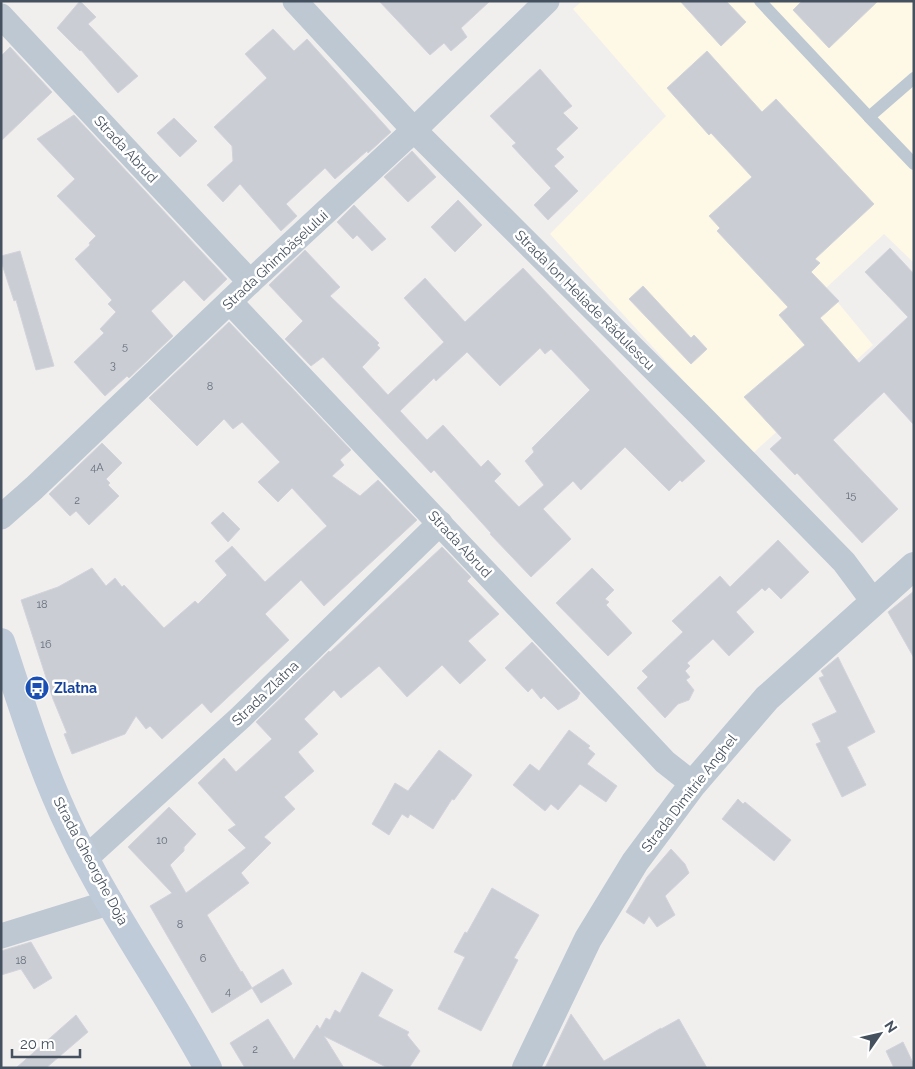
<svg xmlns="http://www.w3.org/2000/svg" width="915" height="1069" font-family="Raleway,sans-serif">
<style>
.commercial{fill:#fef8e6}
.building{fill:#cacdd4;stroke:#d2d4db;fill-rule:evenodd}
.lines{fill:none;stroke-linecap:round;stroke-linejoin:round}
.service{stroke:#bdc8d2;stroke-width:12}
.minor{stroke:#bdc8d2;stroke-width:25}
.tertiary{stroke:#bdc8d2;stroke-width:28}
.secondary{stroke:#bfcbd9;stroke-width:28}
.labels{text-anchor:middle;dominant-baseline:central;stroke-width:5;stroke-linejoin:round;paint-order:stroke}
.number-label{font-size:11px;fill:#66707c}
.street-label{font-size:14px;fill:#45515e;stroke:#fff}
.transit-label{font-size:14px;font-weight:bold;fill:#164399;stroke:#fff;text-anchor:start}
</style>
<rect width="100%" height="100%" fill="#f1eeee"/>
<path class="commercial" d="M582,1H914V263L884,234L826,288L873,345L751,455L550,234L666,116L573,9Z"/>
<g class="building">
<path d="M80,1L96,17L88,24L138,76L118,93L81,50L80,51L57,28Z"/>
<path d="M379,1H490L461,28L467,37L451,51L444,43L430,55Z"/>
<path d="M680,1H726L746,22L721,46Z"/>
<path d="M802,1H878L829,48L793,10Z"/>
<path d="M273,29L294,51L307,39L391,132L368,153L367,151L335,179L325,168L286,204L297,216L281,231L240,184L223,202L207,185L233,161L232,146L214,127L267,78L245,54Z"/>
<path d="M10,47L52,92L1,141V56Z"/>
<path d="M707,51L762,112L776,99L874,204L815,259L820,263L811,272L839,301L820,318L859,363L908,317L865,272L890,248L914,274V425L884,392L833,440L898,509L862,543L797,473L795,475L770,449L782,438L744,397L805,345L779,315L788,307L717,231L720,228L709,216L752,177L711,133L709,135L667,88Z"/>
<path d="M540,69L572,106L563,113L578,128L556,149L564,157L554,166L578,191L548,220L534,205L551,188L512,146L516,143L490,116Z"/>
<path d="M74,115L227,279L204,301L184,280L151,311L173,336L129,378L127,376L105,396L74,362L104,333L100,329L116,312L108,304L112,300L75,259L90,245L89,243L96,236L57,196L75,179L37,139Z"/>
<path d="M174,118L197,141L180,157L157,133Z"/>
<path d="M412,151L436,177L408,202L384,177Z"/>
<path d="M458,200L482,225L455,252L431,227Z"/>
<path d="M354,205L386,239L372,251L357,235L353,239L337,222Z"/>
<path d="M305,250L340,287L330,296L379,343L377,345L380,348L362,367L388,395L444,342L404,298L425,278L465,322L523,268L705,461L682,482L680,480L669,491L625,447L581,490L573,481L543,509L571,539L531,577L490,534L491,533L434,470L431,473L323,357L311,366L285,339L303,321L269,285ZM540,348L545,354L551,349L590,390L532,448L534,452L525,461L544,485L519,507L494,481L501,474L488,460L481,467L443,425L427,440L400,411L434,378L436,381L467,352L500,386Z"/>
<path d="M20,251L54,366L36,370L16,300L14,301L1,261V256Z"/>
<path d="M643,286L691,338L694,335L707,349L691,364L629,299Z"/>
<path d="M229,322L351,450L340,460L344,465L332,476L360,496L378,480L417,520L324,606L301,580L265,614L289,640L211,713L202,703L162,739L150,726L146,729L136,716L125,734L72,754L64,734L67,733L53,699L21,600L58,587L92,568L106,586L115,578L122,587L124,585L164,628L195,601L198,604L227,575L215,561L232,546L265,582L327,526L292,488L278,502L258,482L280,462L242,422L233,429L224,419L197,446L149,398Z"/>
<path d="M102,443L122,463L106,479L110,483L108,485L119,496L89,525L76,511L70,516L49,494Z"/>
<path d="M223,512L240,529L228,542L211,523Z"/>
<path d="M778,540L809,572L781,599L769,587L765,591L762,588L736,612L754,632L729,656L713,639L687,663L690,666L685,671L690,677L686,680L694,690L689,700L678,704L665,718L637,688L648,677L642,671L683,632L672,621L720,576L730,587Z"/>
<path d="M442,547L471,577L467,581L499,614L468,641L486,660L460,684L442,665L407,697L379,666L341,698L334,690L304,719L318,734L298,752L314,771L284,797L295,809L264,837L271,843L241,873L249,883L207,915L241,972L242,971L252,988L283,969L292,984L261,1003L252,988L212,1013L150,906L172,893L128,847L169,807L196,834L184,847V851L170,865L186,893L246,848L228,830L236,825L198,783L224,758L236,772L272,739L256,722L329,651L330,652Z"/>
<path d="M592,568L614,590L605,599L609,602L606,605L632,633L608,656L556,603Z"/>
<path d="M914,591V658L888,612Z"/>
<path d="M532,642L580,693L577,699L558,710L544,696L541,699L532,688L528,692L505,668Z"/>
<path d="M838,657L875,732L847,747L866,785L842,797L816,744L821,742L812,724L837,712L819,678L824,676L821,671Z"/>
<path d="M569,730L590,746L588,748L595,754L587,764L617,786L606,802L580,784L558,810L551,804L545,811L513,785L530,764L539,771Z"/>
<path d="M439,750L472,775L454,800L452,799L433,829L410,814L408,818L402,814L389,835L372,824L395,783L408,791Z"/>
<path d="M738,799L743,804L745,802L791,840L774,861L722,819Z"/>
<path d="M671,849L685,864L689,873L665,896L675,915L657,927L649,916L644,924L626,912L647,877Z"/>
<path d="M492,888L539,915L514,958L518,960L481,1031L438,1009L465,957L454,952L465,932L467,933Z"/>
<path d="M31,942L52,978L34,989L21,969L1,975V951Z"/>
<path d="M362,972L393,990L378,1016L409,1032L407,1035L420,1051L409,1068H388L324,1036L344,1068H245L230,1043L268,1019L294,1060L317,1025L320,1029L326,1018L330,1020L335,1010L340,1013Z"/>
<path d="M571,1014L604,1061L661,1028V1029L679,1019L707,1068H545Z"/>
<path d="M76,1015L88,1032L46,1068H16Z"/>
<path d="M903,1042L914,1065V1068H894L886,1051Z"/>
</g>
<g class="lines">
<g class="service">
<path d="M760,1L869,117"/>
<path d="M914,78L869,117L914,164"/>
</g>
<g class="minor">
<path d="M295,1L414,130L699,414L844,562L873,601"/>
<path d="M1,16L250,282"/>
<path d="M230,302L650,746L665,762L693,784"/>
<path d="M1,517L34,488L250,282L414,130L547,1"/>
<path d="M86,858L241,717L440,523"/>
<path d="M1,936L111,902"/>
</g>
<path class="tertiary" d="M526,1068L588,939L635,862L693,784L767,698L914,566"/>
<path class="secondary" d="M1,642C22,705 41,768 70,828C109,911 164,986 208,1068"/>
</g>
<defs>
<symbol id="bus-disc" viewBox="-11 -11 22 22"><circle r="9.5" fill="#1a4fb4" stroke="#fff"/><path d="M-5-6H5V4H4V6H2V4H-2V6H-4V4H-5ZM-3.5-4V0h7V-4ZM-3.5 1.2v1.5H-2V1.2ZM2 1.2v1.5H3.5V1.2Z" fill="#fff"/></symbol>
</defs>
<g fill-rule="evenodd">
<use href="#bus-disc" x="23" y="674" width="28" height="28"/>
</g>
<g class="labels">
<g class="number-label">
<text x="125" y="346">5</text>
<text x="113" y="365">3</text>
<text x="210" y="386">8</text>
<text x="97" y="467">4A</text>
<text x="851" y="495">15</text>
<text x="77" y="500">2</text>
<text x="42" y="604">18</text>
<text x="46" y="644">16</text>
<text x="162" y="840">10</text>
<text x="180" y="924">8</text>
<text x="203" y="958">6</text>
<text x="21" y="960">18</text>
<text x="228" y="991">4</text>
<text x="255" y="1049">2</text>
</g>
<g class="street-label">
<text transform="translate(126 149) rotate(47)">Strada Abrud</text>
<text transform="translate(275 260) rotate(-43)">Strada Ghimbășelului</text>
<text transform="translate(585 300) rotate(45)">Strada Ion Heliade Rădulescu</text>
<text transform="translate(460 544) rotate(47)">Strada Abrud</text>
<text transform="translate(265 693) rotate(-44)">Strada Zlatna</text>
<text transform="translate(689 793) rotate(-52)">Strada Dimitrie Anghel</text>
<text transform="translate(91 861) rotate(62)">Strada Gheorghe Doja</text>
</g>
<g class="transit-label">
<text x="54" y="688">Zlatna</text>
</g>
</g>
<rect width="915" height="1069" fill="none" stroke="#45515e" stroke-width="5"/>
<g transform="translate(880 1034) rotate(56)" stroke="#ffffff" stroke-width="4" paint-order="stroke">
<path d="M0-4L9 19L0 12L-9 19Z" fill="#45515e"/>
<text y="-8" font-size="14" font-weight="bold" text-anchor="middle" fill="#45515e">N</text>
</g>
<path d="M12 1049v8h68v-8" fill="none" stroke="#45515e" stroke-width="2.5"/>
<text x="20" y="1049" font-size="15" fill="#45515e" stroke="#ffffff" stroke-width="4" paint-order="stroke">20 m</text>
</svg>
